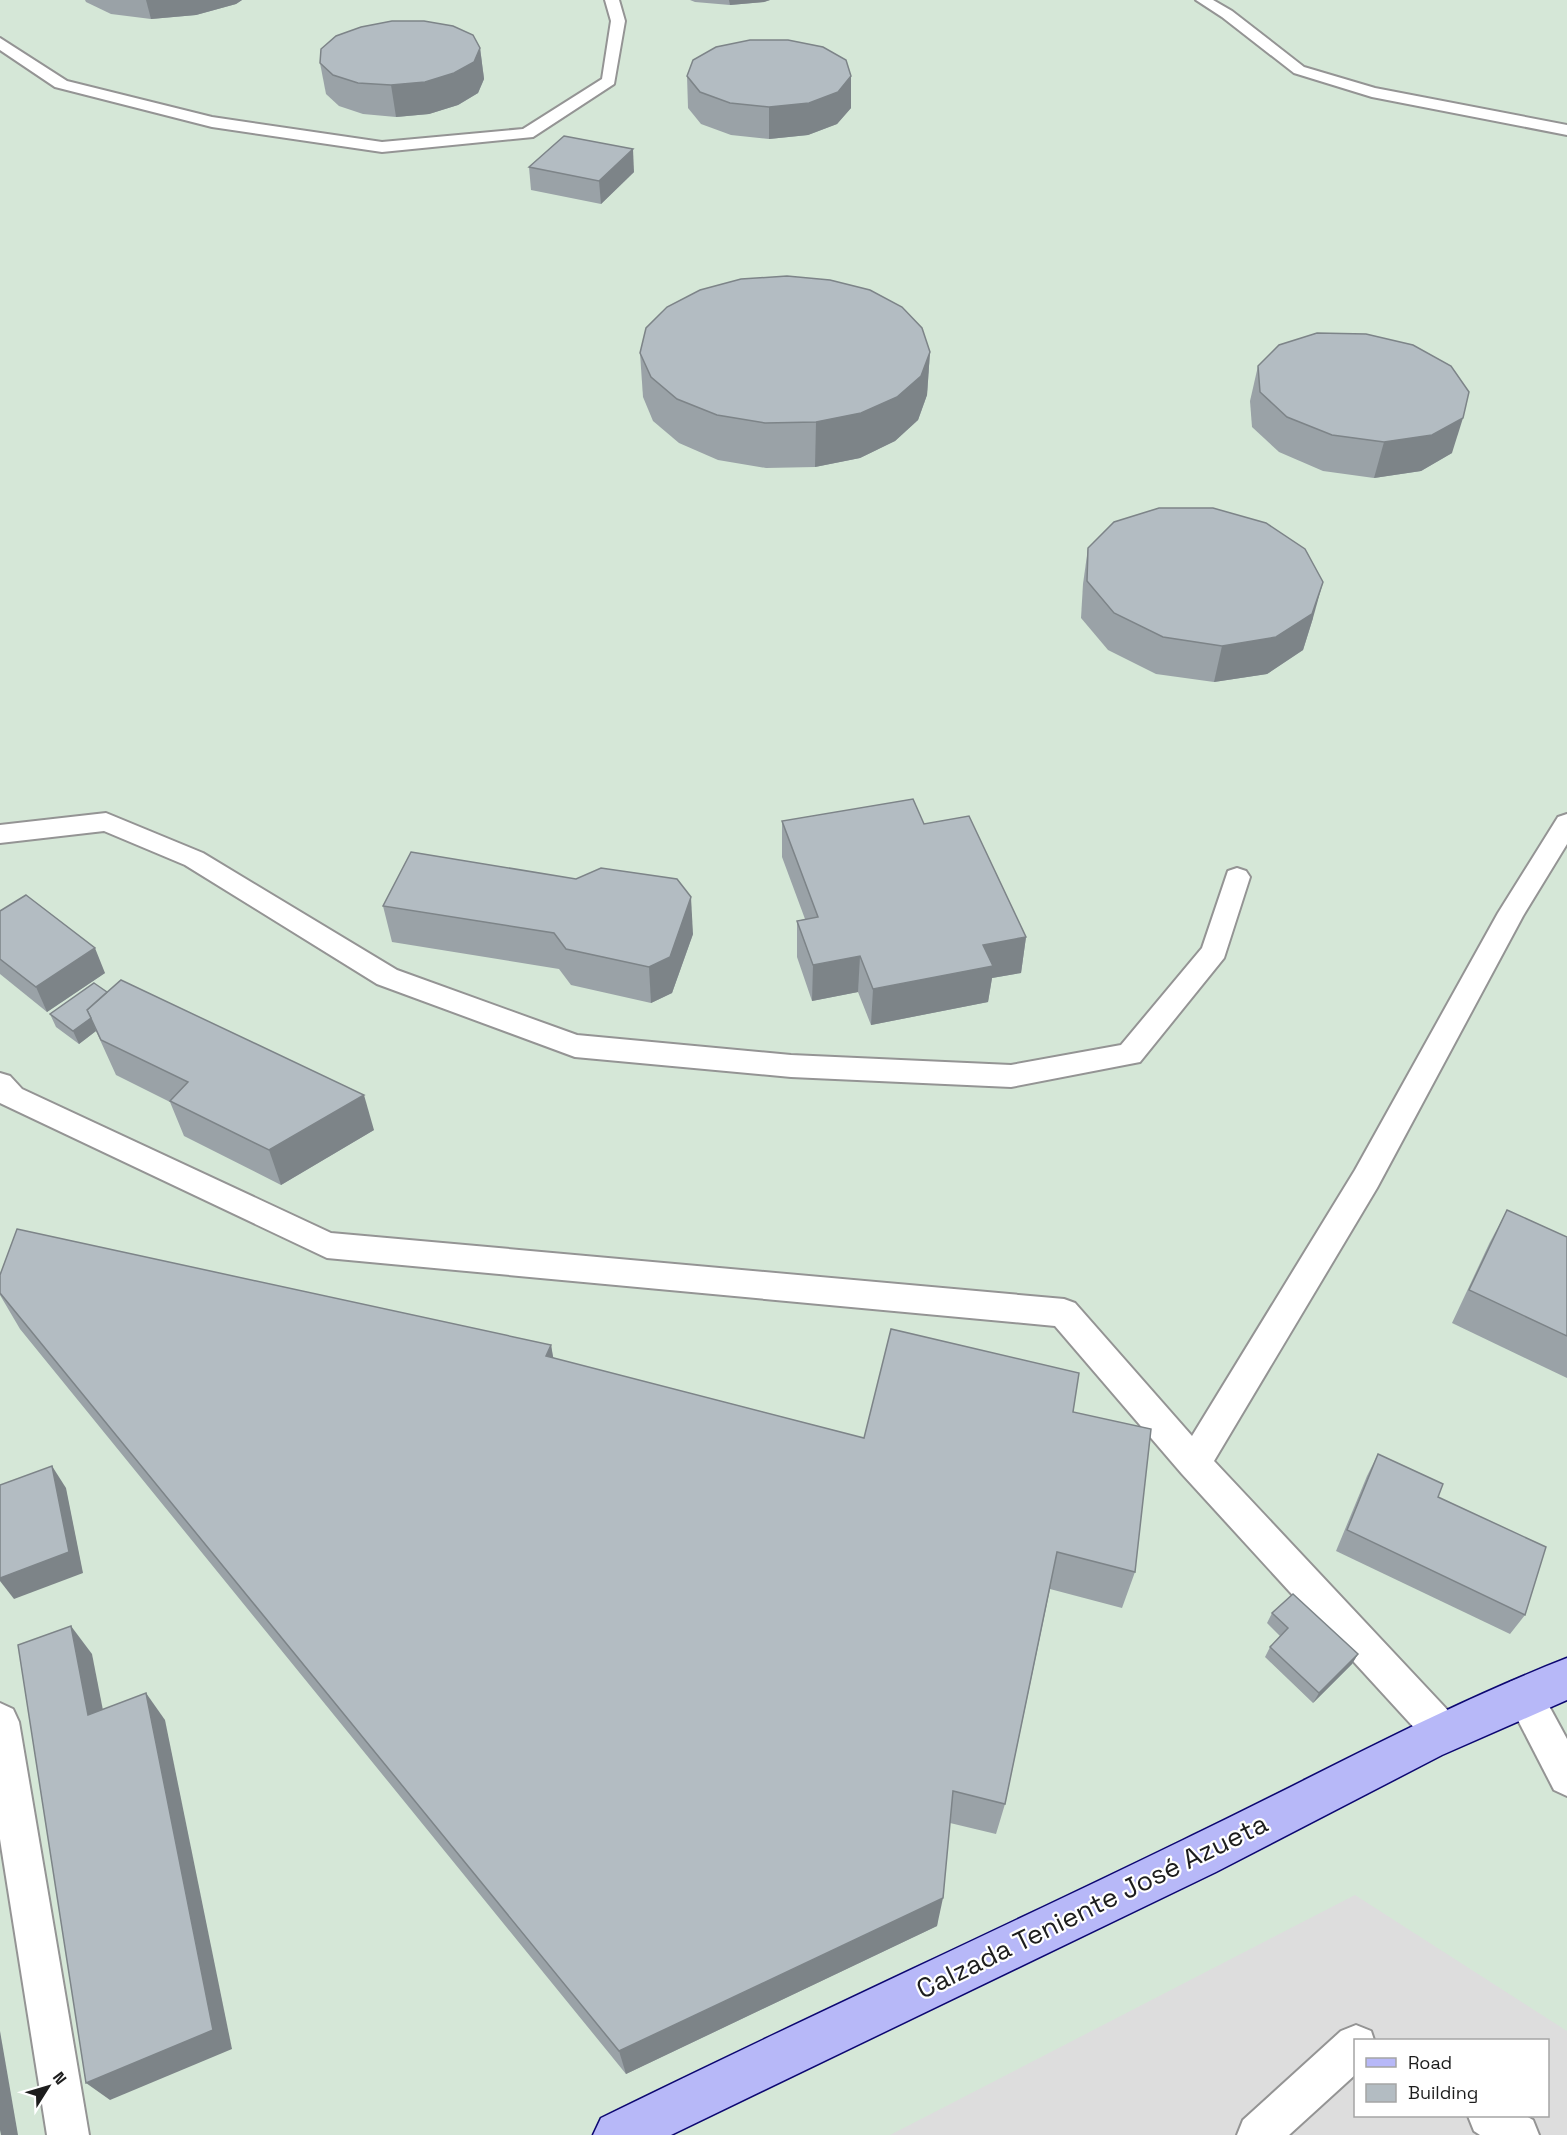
<svg xmlns="http://www.w3.org/2000/svg" width="1567" height="2135" font-family="'Space Grotesk',sans-serif">
<style>
.industrial{fill:#d5e7d7;fill-rule:evenodd}
.parking{fill:#ddd;fill-rule:evenodd}
.lines{fill:none;stroke-linecap:round;stroke-linejoin:round}
.lane-casing{stroke:#949494;stroke-width:4}
.secondary-casing{stroke:#0c0771;stroke-width:3}
.lane{fill:#fff;fill-rule:evenodd}
.secondary{fill:#b7b8f8;fill-rule:evenodd}
.wall{fill:#9aa2a7}
.shaded-wall{fill:#7d8488}
.building{fill:#b3bcc2;stroke:#7d8488;stroke-width:1.5}
.labels{text-anchor:middle;dominant-baseline:central;stroke-width:4.5;stroke-linejoin:round;paint-order:stroke}
.near-street-label{font-size:27px;fill:#1d1d1d;stroke:#fff}
</style>
<rect width="100%" height="100%" fill="#e3e7ee"/>
<path class="industrial" d="M0,0H1567V2135H0ZM1356,2040H1548V2116H1356Z"/>
<path class="parking" d="M1355,1895L1567,2031V2135H890ZM1356,2040H1548V2116H1356Z"/>
<g class="lines">
<defs>
<g id="lane">
<path d="M605,0H619L625,21L614,84L533,137L382,152L212,127L55,87L0,50V38L67,81L212,117L382,142L523,129L602,79L611,21Z"/>
<path d="M1196,0H1213L1232,11L1304,67L1375,88L1567,125V135L1372,97L1294,73L1222,17Z"/>
<path d="M106,813L203,853L397,970L577,1035L791,1055L1011,1065L1121,1045L1202,948L1228,871L1237,868L1246,871L1250,877L1224,958L1140,1062L1011,1087L791,1077L575,1057L377,984L185,865L104,831L0,843V825Z"/>
<path d="M1567,814V844L1523,916L1377,1188L1214,1461L1455,1718L1461,1731L1455,1744L1442,1750L1429,1744L1182,1474L1055,1326L327,1258L0,1103V1073L10,1076L22,1089L331,1233L1064,1299L1075,1303L1192,1436L1355,1170L1498,913L1558,817Z"/>
<path d="M1523,1677L1536,1682L1567,1739V1796L1554,1790L1505,1695L1510,1682Z"/>
<path d="M0,1703L13,1709L19,1722L89,2135H47L0,1839Z"/>
<path d="M1356,2025L1371,2031L1374,2040H1356V2074L1289,2135H1237L1243,2120L1341,2031Z"/>
<path d="M1468,2116H1526L1533,2120L1539,2135H1480L1474,2131Z"/>
</g>
<path id="secondary" d="M1567,1658V1700L1442,1755L1216,1872L671,2135H593L601,2118C794,2023 990,1934 1183,1840C1311,1779 1434,1710 1567,1658Z"/>
</defs>
<use href="#lane" class="lane-casing"/>
<use href="#secondary" class="secondary-casing"/>
<use href="#lane" class="lane"/>
<use href="#secondary" class="secondary"/>
</g>
<g class="wall">
<path d="M85,0H242L236,4L196,15L151,19L111,14L86,2Z"/>
<path d="M690,0H770L764,2L730,5L695,2Z"/>
<path d="M480,48L484,79L478,93L458,105L429,114L396,117L363,114L339,106L326,94L320,63Z"/>
<path d="M687,76L851,108L837,124L808,135L769,139L731,135L701,124L688,108Z"/>
<path d="M529,167L634,172L601,204L531,190Z"/>
<path d="M930,352L927,395L918,420L895,441L860,458L815,467L766,468L718,460L679,443L653,421L643,397L640,353Z"/>
<path d="M1258,366L1452,453L1421,471L1374,478L1323,471L1279,452L1252,427L1250,401Z"/>
<path d="M1088,548L1313,618L1303,650L1267,674L1214,682L1156,674L1108,650L1081,618L1083,584Z"/>
<path d="M782,821L924,824L1026,937L1021,973L992,978L988,1002L871,1025L858,992L812,1001L797,957V921L805,919L782,857Z"/>
<path d="M383,906L693,934L672,993L651,1003L571,985L559,969L392,942Z"/>
<path d="M0,911L105,973L47,1012L0,974Z"/>
<path d="M107,992L374,1130L281,1185L184,1136L170,1102L116,1075L96,1031L79,1044L56,1027L50,1014Z"/>
<path d="M1507,1210L1567,1237V1378L1452,1323L1489,1244Z"/>
<path d="M0,1275L551,1345L553,1358L864,1438L1073,1412L1135,1572L1122,1608L1050,1589L1005,1804L996,1834L950,1823L937,1926L626,2074L20,1329L0,1295Z"/>
<path d="M1378,1454L1438,1497L1525,1615L1510,1634L1336,1551L1367,1476Z"/>
<path d="M1272,1613L1358,1654L1352,1664L1313,1703L1265,1657L1270,1647L1280,1636L1267,1623Z"/>
</g>
<g class="shaded-wall">
<path d="M146,0H242L236,4L196,15L151,19Z"/>
<path d="M729,0H770L764,2L730,5Z"/>
<path d="M480,48L484,79L478,93L458,105L429,114L396,117L391,85Z"/>
<path d="M851,76V108L837,124L808,135L769,139V107Z"/>
<path d="M633,149L634,172L601,204L599,181Z"/>
<path d="M930,352L927,395L918,420L895,441L860,458L815,467L816,422Z"/>
<path d="M1463,418L1452,453L1421,471L1374,478L1384,442Z"/>
<path d="M1323,582L1313,618L1303,650L1267,674L1214,682L1222,646Z"/>
<path d="M691,897L693,934L672,993L651,1003L649,967Z"/>
<path d="M1026,937L1021,973L992,978L988,1002L871,1025L873,989L983,945Z"/>
<path d="M95,948L105,973L47,1012L36,987Z"/>
<path d="M860,956L858,992L812,1001L813,965Z"/>
<path d="M91,1018L96,1031L79,1044L73,1031Z"/>
<path d="M364,1095L374,1130L281,1185L269,1150Z"/>
<path d="M551,1345L558,1385L546,1356Z"/>
<path d="M52,1466L66,1488L83,1573L14,1599L0,1581V1578Z"/>
<path d="M71,1626L92,1654L109,1741L88,1715Z"/>
<path d="M1358,1654L1352,1664L1313,1703L1319,1693Z"/>
<path d="M146,1693L165,1720L232,2049L110,2100L86,2083Z"/>
<path d="M943,1898L937,1926L626,2074L619,2051Z"/>
<path d="M0,2031L18,2135H1L0,2130Z"/>
</g>
<g class="building">
<path d="M392,21H424L453,26L473,35L480,48L474,62L454,73L425,82L391,85L358,83L333,75L320,63L321,49L336,36L361,27Z"/>
<path d="M750,40H788L823,47L846,60L851,76L838,92L809,103L769,107L730,103L700,92L687,76L693,60L716,47Z"/>
<path d="M564,136L633,149L599,181L529,167Z"/>
<path d="M787,276L830,280L870,290L902,307L922,328L930,352L921,376L897,397L861,413L816,422L765,423L717,415L677,399L651,377L640,353L646,328L667,307L700,290L741,279Z"/>
<path d="M1317,333L1366,334L1413,345L1451,366L1469,392L1463,418L1432,435L1384,442L1332,435L1287,417L1260,392L1258,366L1279,345Z"/>
<path d="M1159,508H1213L1266,523L1305,549L1323,582L1312,614L1276,637L1222,646L1163,637L1114,613L1087,581L1088,548L1114,522Z"/>
<path d="M913,799L924,824L969,816L1026,937L983,945L993,966L873,989L860,956L813,965L797,921L818,917L782,821Z"/>
<path d="M411,852L576,879L601,868L677,879L691,897L670,957L649,967L566,949L554,933L383,906Z"/>
<path d="M26,895L95,948L36,987L0,959V911Z"/>
<path d="M121,980L364,1095L269,1150L170,1101L188,1082L101,1040L87,1010Z"/>
<path d="M94,983L107,992L87,1010L91,1018L73,1031L50,1014Z"/>
<path d="M1507,1210L1567,1237V1336L1469,1290Z"/>
<path d="M17,1229L551,1345L546,1356L864,1438L891,1329L1079,1373L1073,1412L1151,1429L1135,1572L1057,1552L1005,1804L953,1791L943,1898L619,2051L0,1293V1275Z"/>
<path d="M1378,1454L1443,1484L1438,1497L1546,1547L1525,1615L1347,1530Z"/>
<path d="M52,1466L69,1552L0,1578V1485Z"/>
<path d="M1293,1594L1358,1654L1319,1693L1270,1647L1288,1628L1272,1613Z"/>
<path d="M71,1626L88,1715L146,1693L213,2030L86,2083L18,1645Z"/>
</g>
<g class="labels">
<g class="near-street-label">
<text transform="translate(1092 1906) rotate(-26)">Calzada Teniente José Azueta</text>
</g>
</g>
<rect x="1354" y="2039" width="195" height="78" fill="#ffffff" stroke="#a5a5a5" stroke-width="1.5"/>
<rect x="1366" y="2058" width="30" height="9" fill="#b7b8f8" stroke="#a5a5a5" stroke-width="1.5"/>
<text x="1408" y="2069" font-size="18" fill="#1d1d1d">Road</text>
<rect x="1366" y="2084" width="30" height="18" fill="#b3bcc2" stroke="#a5a5a5" stroke-width="1.5"/>
<text x="1408" y="2099" font-size="18" fill="#1d1d1d">Building</text>
<g transform="translate(48 2087) rotate(53)" stroke="#ffffff" stroke-width="4.5" paint-order="stroke">
<path d="M0-4.5L10 22L0 15L-10 22Z" fill="#1d1d1d"/>
<text y="-9" font-size="16" font-weight="bold" text-anchor="middle" fill="#1d1d1d">N</text>
</g>
</svg>
